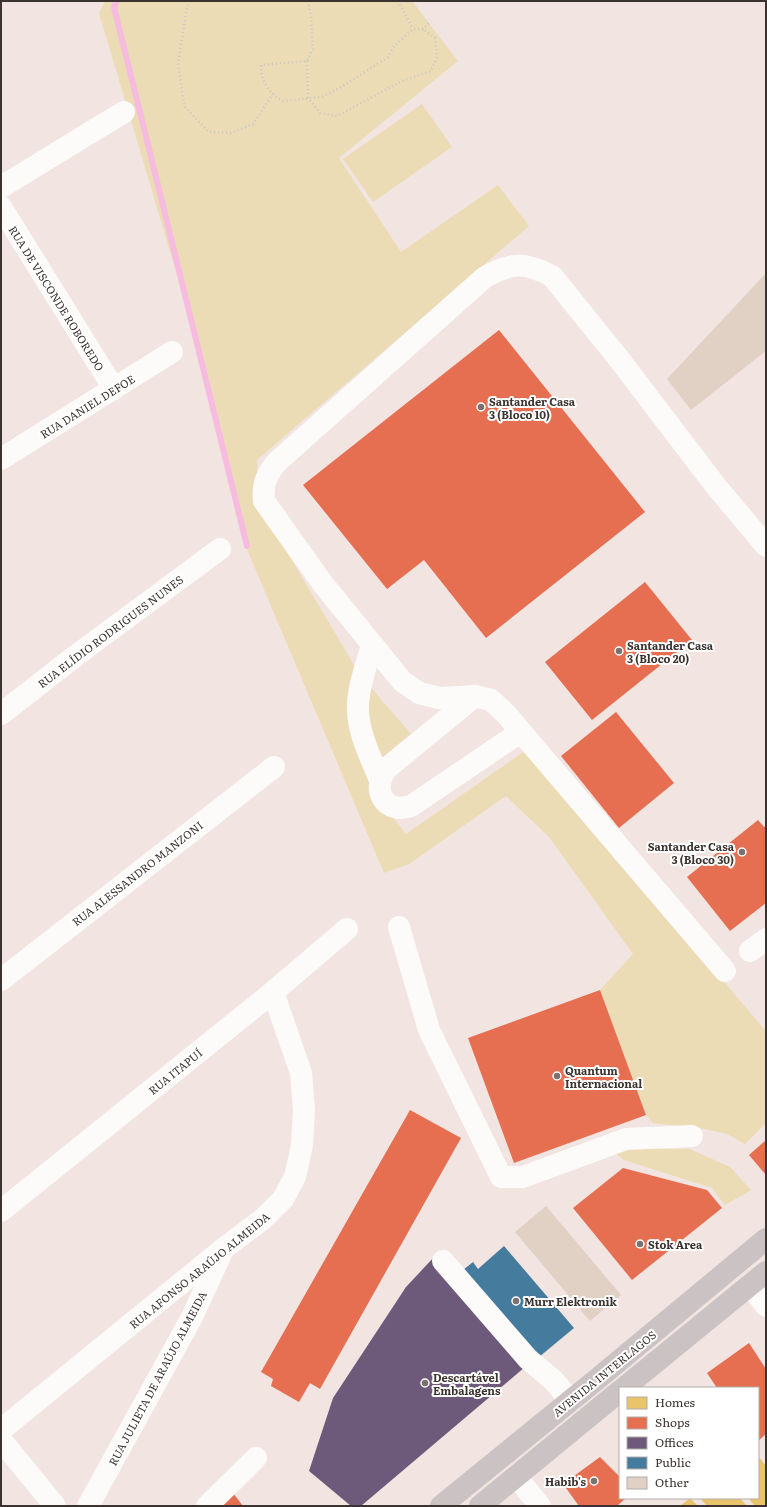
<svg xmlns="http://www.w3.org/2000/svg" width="767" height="1507" font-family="Literata,serif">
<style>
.green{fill:#ecdcb6}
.homes{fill:#e9c46a}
.shops{fill:#e76f51}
.offices{fill:#6d597a}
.public{fill:#457b9d}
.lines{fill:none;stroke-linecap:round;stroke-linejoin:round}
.stream{stroke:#f6bbde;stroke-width:6}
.building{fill:#e1d1c5}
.path{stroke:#cac6c5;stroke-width:2.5;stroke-dasharray:1 3;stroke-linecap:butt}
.minor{stroke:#fdfbfa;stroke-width:22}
.major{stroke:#cbc3c3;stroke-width:22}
.poi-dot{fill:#7b716e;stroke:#fff;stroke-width:1.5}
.labels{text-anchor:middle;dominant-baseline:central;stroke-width:4;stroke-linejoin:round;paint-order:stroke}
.street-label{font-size:11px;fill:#3b3330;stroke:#fff}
.poi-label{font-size:11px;font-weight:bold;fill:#3b3330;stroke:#fff;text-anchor:start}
</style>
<rect width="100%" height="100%" fill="#f1e4e1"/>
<g class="green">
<path d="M105,1H412L458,61L339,158L401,252L498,185L529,226L257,460L258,503L360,675L411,734L370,767L371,789L406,834L526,750L766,1031V1123L745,1144L727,1134L700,1128L653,1123L646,1115L600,990L633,954L549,837L506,796L409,864L384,873L246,547L180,285L99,13Z"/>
<path d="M422,104L452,147L373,202L343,159Z"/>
<path d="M625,1133L660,1149H690L730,1167L751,1190L725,1205L712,1188L624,1160L605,1145Z"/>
</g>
<g class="homes">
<path d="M758,1456L766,1466V1506H755L748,1498H758Z"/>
<path d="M690,1498L698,1506H680Z"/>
<path d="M700,1498H740L747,1506H707Z"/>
</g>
<g class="shops">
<path d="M499,330L645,512L486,638L424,560L387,589L303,485Z"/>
<path d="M645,582L692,640L592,720L545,662Z"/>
<path d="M616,712L674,783L619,828L561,756Z"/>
<path d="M758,820L764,827L766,825V903L730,931L687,877Z"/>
<path d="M600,990L646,1115L514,1163L468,1038Z"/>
<path d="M410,1110L461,1138L320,1389L310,1383L299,1402L271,1386L273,1379L261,1372Z"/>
<path d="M766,1140V1175L749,1155Z"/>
<path d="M623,1168L707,1190L722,1208L632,1280L573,1208Z"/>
<path d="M749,1343L766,1369V1434L758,1441V1388H717L707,1373Z"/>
<path d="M600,1457L620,1477V1498H626L617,1506H579L563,1484Z"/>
<path d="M233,1493L243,1506H219Z"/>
</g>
<path class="offices" d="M435,1256L525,1367L361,1506H351L309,1471L333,1398L406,1287Z"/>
<path class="public" d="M504,1246L574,1328L533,1362L458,1274L473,1262L478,1269Z"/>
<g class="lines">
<path class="stream" d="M117,1L114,7L247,546"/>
</g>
<g class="building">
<path d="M766,273V351L691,410L667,379Z"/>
<path d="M546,1206L621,1295L590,1321L515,1232Z"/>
</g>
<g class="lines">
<g class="path">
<path d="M190,1L187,8L178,63L184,106L209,132L231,133L253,124L273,94"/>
<path d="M308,1L311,17L313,49L307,61L261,65C261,82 268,91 282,101L321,97L340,88L388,57L394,46L413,29H423L431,21"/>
<path d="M398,1L413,29"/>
<path d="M307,61L308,98L320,113L337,116L402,81L431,71L437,57L435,38L423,29"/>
</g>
<g class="minor">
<path d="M1,187L124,112"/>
<path d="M1,207L114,389"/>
<path d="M1,459L172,352"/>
<path d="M372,645C367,663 357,690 358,709C358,733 371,758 380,780"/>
<path d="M475,696L386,769C376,783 377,804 398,808C402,808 407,807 411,806L513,737L522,733L725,971"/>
<path d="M1,714L74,657L220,549"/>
<path d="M522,733L507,715L491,700L475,696L439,698L419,693L402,681L323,584L264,501C262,484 267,473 278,461L485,277C512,262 524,262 552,276L619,359L715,485L766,546"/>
<path d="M399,927L429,1030L501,1177H523L626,1139L692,1136"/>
<path d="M750,951L766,939"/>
<path d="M1,980L274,767"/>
<path d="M1,1211L273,992L347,929"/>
<path d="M443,1261L528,1359L553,1380L571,1401"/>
<path d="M751,1286L766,1306"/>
<path d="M1,1430L223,1249L263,1219L283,1199L295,1177L302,1145L304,1110L301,1073L273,992"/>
<path d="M1,1440L55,1506"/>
<path d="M516,1476L540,1506"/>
<path d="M88,1506L192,1317L221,1254"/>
<path d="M207,1506L256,1458"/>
</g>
<g class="major">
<path d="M624,1388L766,1272"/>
<path d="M441,1506L596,1380L766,1239"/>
<path d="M480,1506L620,1391"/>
</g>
</g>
<g class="poi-dot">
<circle cx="481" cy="407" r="4"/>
<circle cx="619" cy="651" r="4"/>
<circle cx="742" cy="852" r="4"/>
<circle cx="557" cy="1076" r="4"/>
<circle cx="640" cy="1244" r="4"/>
<circle cx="516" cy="1301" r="4"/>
<circle cx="425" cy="1383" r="4"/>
<circle cx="594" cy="1481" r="4"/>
</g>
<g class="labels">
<g class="street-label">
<text transform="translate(57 298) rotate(58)">RUA DE VISCONDE ROBOREDO</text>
<text transform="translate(87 406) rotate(-32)">RUA DANIEL DEFOE</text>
<text transform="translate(110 631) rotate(-37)">RUA ELÍDIO RODRIGUES NUNES</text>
<text transform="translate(137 873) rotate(-38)">RUA ALESSANDRO MANZONI</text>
<text transform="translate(175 1071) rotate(-39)">RUA ITAPUÍ</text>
<text transform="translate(199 1270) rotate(-39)">RUA AFONSO ARAÚJO ALMEIDA</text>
<text transform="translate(604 1373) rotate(-39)">AVENIDA INTERLAGOS</text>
<text transform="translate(157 1378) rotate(-62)">RUA JULIETA DE ARAÚJO ALMEIDA</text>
</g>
<g class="poi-label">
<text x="489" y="401">Santander Casa<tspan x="489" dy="13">3 (Bloco 10)</tspan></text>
<text x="627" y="645">Santander Casa<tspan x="627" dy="13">3 (Bloco 20)</tspan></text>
<text x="734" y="846" text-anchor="end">Santander Casa<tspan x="734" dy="13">3 (Bloco 30)</tspan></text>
<text x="565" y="1070">Quantum<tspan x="565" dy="13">Internacional</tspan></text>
<text x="648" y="1244">Stok Area</text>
<text x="524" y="1301">Murr Elektronik</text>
<text x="433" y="1377">Descartável<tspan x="433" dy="13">Embalagens</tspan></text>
<text x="586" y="1481" text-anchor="end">Habib's</text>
</g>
</g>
<rect width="767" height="1507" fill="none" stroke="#3b3330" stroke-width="4"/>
<rect x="619" y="1387" width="140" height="112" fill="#ffffff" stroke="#b1adac"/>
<rect x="627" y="1397" width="20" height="12" fill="#e9c46a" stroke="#b1adac"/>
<text x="655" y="1407" font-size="12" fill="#3b3330">Homes</text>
<rect x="627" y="1417" width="20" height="12" fill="#e76f51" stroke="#b1adac"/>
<text x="655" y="1427" font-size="12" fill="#3b3330">Shops</text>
<rect x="627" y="1437" width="20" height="12" fill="#6d597a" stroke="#b1adac"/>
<text x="655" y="1447" font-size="12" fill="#3b3330">Offices</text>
<rect x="627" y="1457" width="20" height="12" fill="#457b9d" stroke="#b1adac"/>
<text x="655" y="1467" font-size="12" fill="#3b3330">Public</text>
<rect x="627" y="1477" width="20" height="12" fill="#e1d1c5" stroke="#b1adac"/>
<text x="655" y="1487" font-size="12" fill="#3b3330">Other</text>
</svg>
